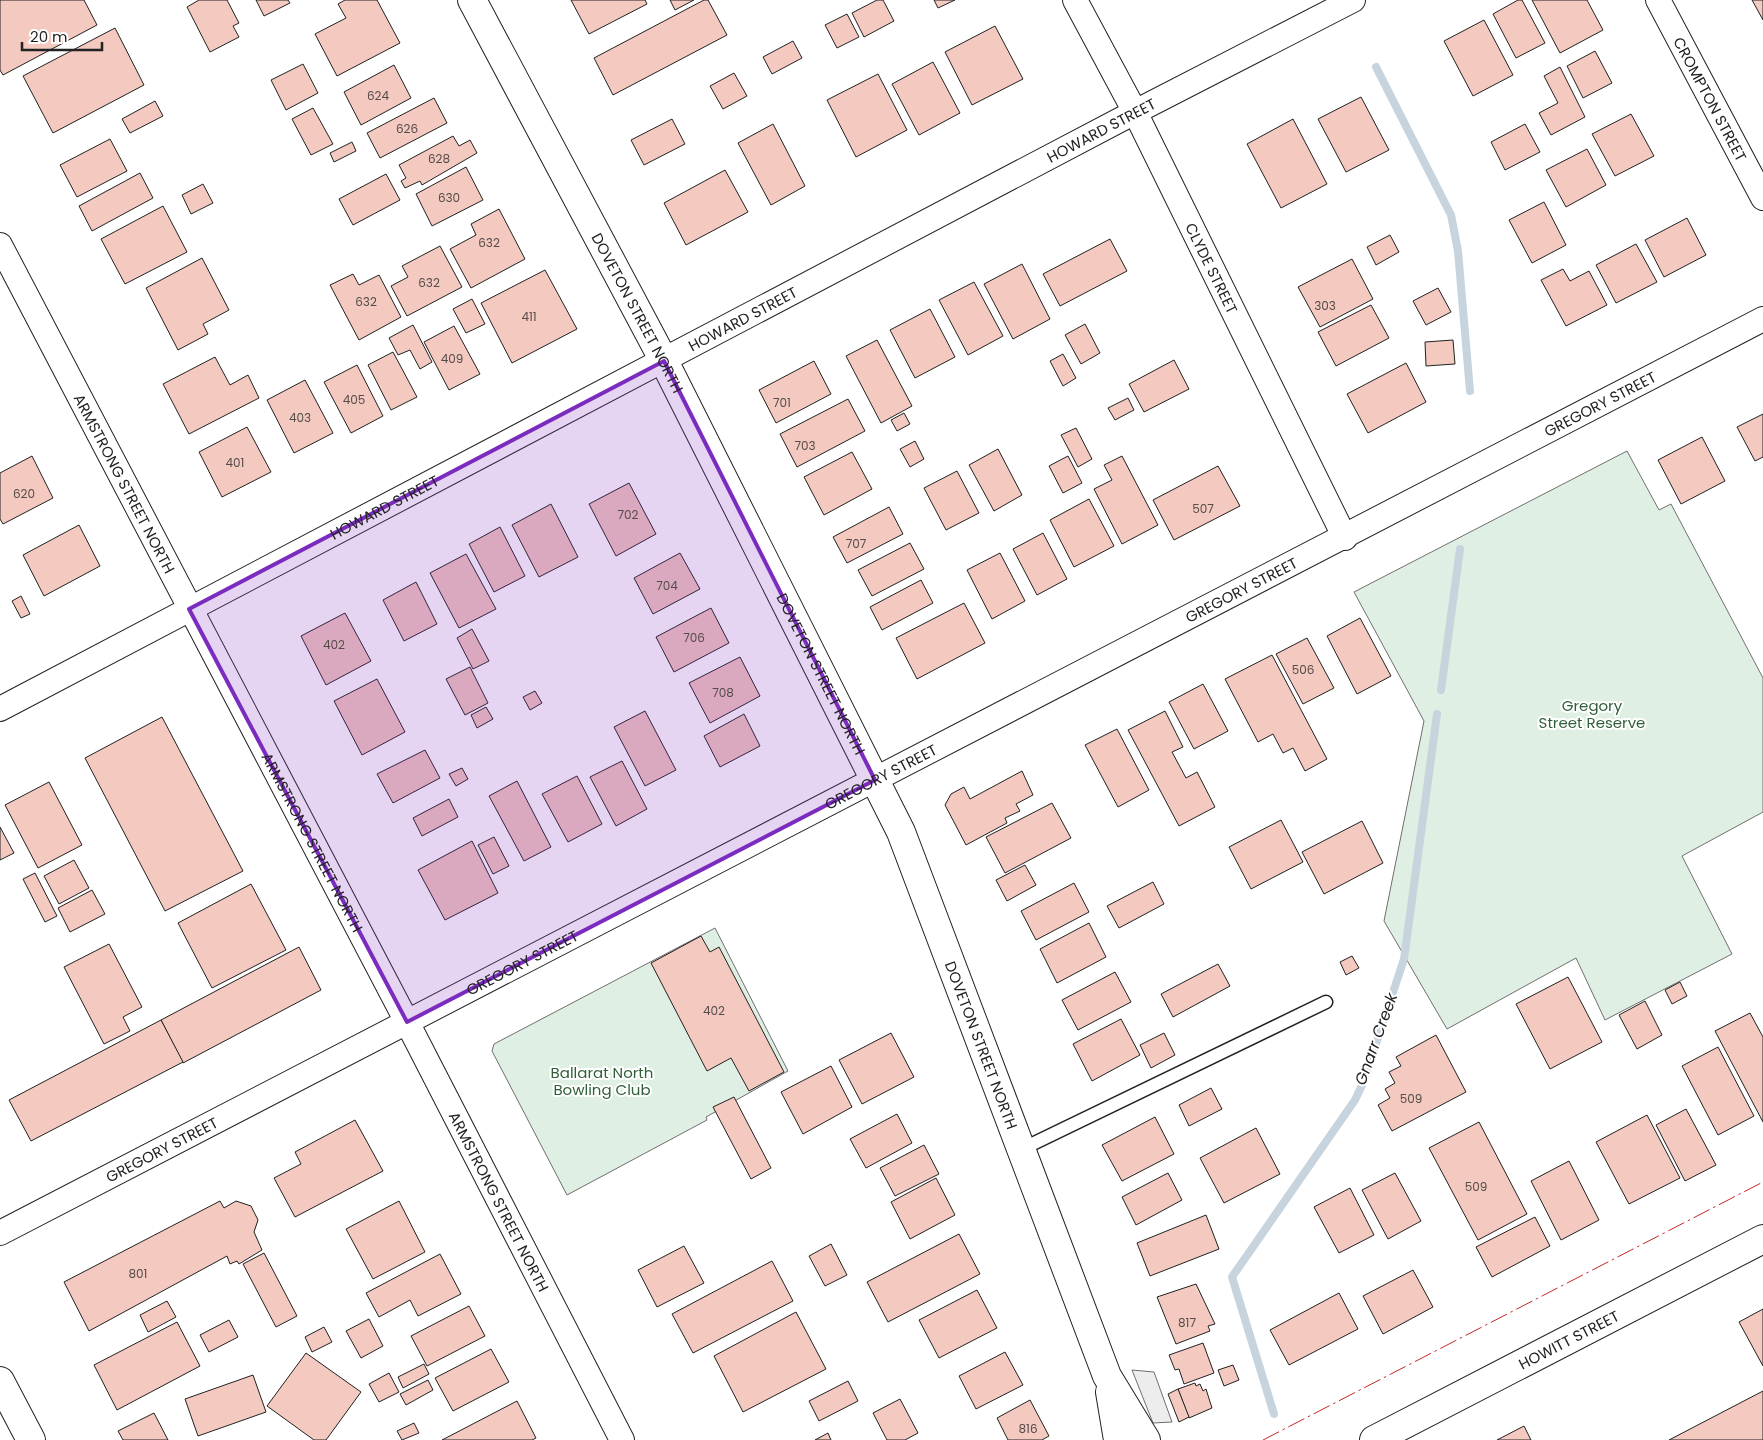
<svg xmlns="http://www.w3.org/2000/svg" width="1763" height="1440" font-family="Poppins,sans-serif">
<style>
.green{fill:#e0efe3;stroke:#6f6f6f}
.parking{fill:#ededed;stroke:#6f6f6f}
.lines{fill:none;stroke-linecap:round;stroke-linejoin:round}
.stream{stroke:#c7d3dd;stroke-width:8}
.building{fill:#f3c9c0;stroke:#222}
.lane-casing{stroke:#222;stroke-width:15}
.street-casing{stroke:#222;stroke-width:26}
.secondary-casing{stroke:#222;stroke-width:30}
.lane{stroke:#fff;stroke-width:12}
.street{stroke:#fff;stroke-width:24}
.secondary{stroke:#fff;stroke-width:28}
.power{stroke:#c62828;stroke-width:1;stroke-dasharray:18 4 2.5 4;stroke-linecap:butt}
.marked{fill:#7b2cbf;fill-opacity:0.2;stroke:#7b2cbf;stroke-width:4;stroke-linejoin:round}
.labels{text-anchor:middle;dominant-baseline:central;stroke-width:4;stroke-linejoin:round;paint-order:stroke}
.number-label{font-size:12px;fill:#564c4a}
.street-label{font-size:15px;fill:#222;stroke:#fff}
.park-label{font-size:15px;fill:#2f5e38;stroke:#fff}
.water-label{font-size:16px;font-style:italic;fill:#222;stroke:#fff}
</style>
<rect width="100%" height="100%" fill="#fff"/>
<g class="green">
<path d="M1627,451L1659,510L1671,504L1763,678V812L1682,856L1732,954L1605,1020L1576,958L1447,1029L1384,921L1424,721L1354,592Z"/>
<path d="M715,928L788,1071L706,1117L707,1120L567,1195L492,1051L494,1044Z"/>
</g>
<path class="parking" d="M1132,1370L1154,1372L1172,1422L1153,1423Z"/>
<g class="lines">
<g class="stream">
<path d="M1376,67L1451,215L1458,251L1470,391"/>
<path d="M1441,690L1460,549"/>
<path d="M1274,1414L1232,1277L1355,1100L1363,1083L1404,959L1437,714"/>
</g>
</g>
<g class="building">
<path d="M0,0H84L97,25L3,75L0,70Z"/>
<path d="M199,0H227L239,23L233,26L239,37L210,52L187,7Z"/>
<path d="M256,0H288L290,3L264,16Z"/>
<path d="M345,0H377L400,43L337,76L315,34L346,18L338,4Z"/>
<path d="M571,0H645L647,4L589,34Z"/>
<path d="M670,0H694L675,10Z"/>
<path d="M704,0H708L727,35L613,95L594,58Z"/>
<path d="M877,0H883L894,21L864,37L852,13Z"/>
<path d="M934,0H955L938,8Z"/>
<path d="M1518,0H1522L1545,43L1516,58L1493,14Z"/>
<path d="M1532,0H1587L1603,30L1560,53Z"/>
<path d="M1752,0H1763V20Z"/>
<path d="M847,14L859,37L837,48L825,25Z"/>
<path d="M1484,20L1513,75L1473,96L1444,41Z"/>
<path d="M995,26L1023,79L972,105L945,52Z"/>
<path d="M115,28L144,85L53,133L23,76Z"/>
<path d="M793,41L802,58L772,74L763,57Z"/>
<path d="M1595,51L1612,83L1583,98L1567,66Z"/>
<path d="M933,62L960,113L919,135L892,84Z"/>
<path d="M303,64L318,93L286,110L271,80Z"/>
<path d="M394,65L411,98L361,125L344,92Z"/>
<path d="M1560,67L1585,117L1551,135L1539,113L1558,103L1544,76Z"/>
<path d="M734,73L747,96L723,109L710,86Z"/>
<path d="M878,74L907,130L856,157L827,100Z"/>
<path d="M1361,97L1389,150L1346,172L1318,119Z"/>
<path d="M434,98L447,123L380,158L367,133Z"/>
<path d="M155,101L163,116L130,133L122,119Z"/>
<path d="M313,108L333,144L311,155L292,119Z"/>
<path d="M1631,114L1654,156L1615,176L1592,134Z"/>
<path d="M672,119L685,144L644,165L631,140Z"/>
<path d="M1293,119L1327,184L1281,208L1247,144Z"/>
<path d="M773,124L805,186L771,205L738,143Z"/>
<path d="M1525,124L1540,152L1505,170L1491,142Z"/>
<path d="M453,136L459,146L470,140L477,153L422,185L420,181L405,188L401,181L406,178L399,165Z"/>
<path d="M110,139L127,171L77,197L60,165Z"/>
<path d="M352,142L356,151L334,162L330,153Z"/>
<path d="M1587,149L1606,185L1566,207L1546,170Z"/>
<path d="M466,167L483,200L432,226L416,194Z"/>
<path d="M725,170L748,212L686,245L664,203Z"/>
<path d="M140,173L153,198L92,231L79,206Z"/>
<path d="M386,174L400,200L353,225L339,199Z"/>
<path d="M203,184L213,203L191,214L182,195Z"/>
<path d="M1544,202L1566,245L1532,263L1509,220Z"/>
<path d="M163,206L187,252L125,284L101,239Z"/>
<path d="M499,209L525,259L471,288L450,249L476,235L471,224Z"/>
<path d="M1687,218L1706,255L1664,277L1645,240Z"/>
<path d="M1390,235L1399,252L1376,265L1367,247Z"/>
<path d="M1110,239L1127,271L1060,306L1043,274Z"/>
<path d="M1636,244L1657,282L1616,303L1596,265Z"/>
<path d="M440,246L462,287L407,316L391,286L408,277L402,266Z"/>
<path d="M202,258L229,310L203,324L208,334L178,350L146,288Z"/>
<path d="M1352,259L1373,299L1320,327L1298,287Z"/>
<path d="M1022,264L1050,319L1013,339L984,284Z"/>
<path d="M1563,269L1570,281L1589,271L1607,305L1566,326L1541,280Z"/>
<path d="M545,270L577,329L512,363L481,303Z"/>
<path d="M353,274L359,285L379,275L401,317L359,340L330,285Z"/>
<path d="M974,282L1003,336L968,355L939,300Z"/>
<path d="M1438,288L1451,312L1426,325L1413,301Z"/>
<path d="M472,299L485,324L466,333L453,309Z"/>
<path d="M1371,305L1389,338L1336,366L1318,332Z"/>
<path d="M930,309L955,357L915,378L890,330Z"/>
<path d="M1085,324L1100,353L1081,364L1065,335Z"/>
<path d="M413,325L432,362L420,369L410,350L398,355L389,338Z"/>
<path d="M454,326L480,374L449,390L424,342Z"/>
<path d="M877,340L912,406L881,423L846,356Z"/>
<path d="M1453,340L1455,364L1426,366L1425,342Z"/>
<path d="M393,352L417,397L391,410L368,365Z"/>
<path d="M1063,354L1076,378L1063,386L1050,361Z"/>
<path d="M215,357L230,385L248,375L259,398L189,434L163,384Z"/>
<path d="M1174,360L1189,389L1144,412L1129,384Z"/>
<path d="M814,361L831,394L776,423L759,390Z"/>
<path d="M1406,363L1426,402L1368,433L1347,394Z"/>
<path d="M357,365L383,416L351,433L324,382Z"/>
<path d="M305,380L333,433L294,453L267,400Z"/>
<path d="M1128,398L1134,410L1115,420L1108,408Z"/>
<path d="M848,399L865,431L797,467L780,434Z"/>
<path d="M904,413L910,424L897,431L891,420Z"/>
<path d="M1763,414V457L1755,461L1737,427Z"/>
<path d="M247,427L271,472L222,497L199,452Z"/>
<path d="M1076,428L1092,459L1078,467L1061,435Z"/>
<path d="M1702,437L1725,481L1681,504L1658,460Z"/>
<path d="M915,441L924,459L910,467L900,449Z"/>
<path d="M998,449L1022,495L994,511L969,465Z"/>
<path d="M852,452L872,489L824,515L804,477Z"/>
<path d="M32,456L53,498L3,524L0,519V473Z"/>
<path d="M1068,456L1082,483L1063,493L1049,466Z"/>
<path d="M1122,456L1158,525L1122,544L1094,489L1112,480L1104,465Z"/>
<path d="M1218,466L1240,506L1174,540L1153,500Z"/>
<path d="M957,471L979,513L946,530L924,488Z"/>
<path d="M629,483L656,534L616,556L589,504Z"/>
<path d="M1089,499L1114,546L1074,567L1050,520Z"/>
<path d="M551,504L578,557L539,577L512,525Z"/>
<path d="M889,507L903,534L847,563L833,537Z"/>
<path d="M79,525L100,566L44,596L23,555Z"/>
<path d="M500,527L525,576L494,592L469,544Z"/>
<path d="M1043,533L1067,579L1037,595L1013,549Z"/>
<path d="M910,543L924,569L872,596L858,570Z"/>
<path d="M680,553L700,589L653,614L634,578Z"/>
<path d="M1000,553L1025,601L992,619L967,570Z"/>
<path d="M466,554L496,609L459,628L430,573Z"/>
<path d="M921,580L933,603L882,630L870,607Z"/>
<path d="M416,582L437,624L404,641L383,600Z"/>
<path d="M21,596L30,614L21,618L12,601Z"/>
<path d="M964,603L985,643L917,679L896,638Z"/>
<path d="M711,608L729,643L674,672L656,637Z"/>
<path d="M345,613L371,661L326,685L301,636Z"/>
<path d="M1360,618L1391,676L1357,694L1327,636Z"/>
<path d="M472,629L489,661L473,669L457,638Z"/>
<path d="M1307,638L1334,688L1303,704L1276,654Z"/>
<path d="M1272,655L1327,759L1305,771L1293,748L1283,753L1273,734L1258,742L1225,679Z"/>
<path d="M740,657L760,696L710,723L689,683Z"/>
<path d="M470,667L488,703L465,715L446,679Z"/>
<path d="M377,679L405,732L362,755L334,701Z"/>
<path d="M1203,684L1228,731L1194,749L1169,702Z"/>
<path d="M535,691L542,703L530,710L523,697Z"/>
<path d="M486,707L493,719L477,728L471,715Z"/>
<path d="M645,711L676,770L645,786L614,727Z"/>
<path d="M1165,711L1183,747L1172,752L1186,778L1197,772L1215,807L1179,826L1128,730Z"/>
<path d="M744,714L760,746L720,767L704,736Z"/>
<path d="M162,717L243,871L165,911L85,758Z"/>
<path d="M1117,729L1149,790L1118,807L1085,745Z"/>
<path d="M425,750L440,778L393,803L377,774Z"/>
<path d="M622,761L647,809L616,826L590,777Z"/>
<path d="M462,768L468,779L456,786L449,774Z"/>
<path d="M1022,771L1033,795L1016,804L1020,811L1005,818L1007,823L966,845L945,805L951,794L964,787L970,799Z"/>
<path d="M577,776L602,824L568,842L542,794Z"/>
<path d="M517,781L551,847L524,861L489,796Z"/>
<path d="M49,782L82,845L38,868L5,805Z"/>
<path d="M449,799L458,817L422,836L413,818Z"/>
<path d="M1052,803L1071,838L1005,873L986,837Z"/>
<path d="M1281,820L1303,862L1251,889L1229,847Z"/>
<path d="M1362,821L1383,863L1324,894L1302,852Z"/>
<path d="M0,827L14,853L0,860Z"/>
<path d="M494,837L509,866L493,874L478,845Z"/>
<path d="M472,841L498,893L445,920L418,870Z"/>
<path d="M74,860L89,888L59,904L44,876Z"/>
<path d="M1025,865L1036,885L1007,901L996,880Z"/>
<path d="M35,873L57,916L45,922L23,879Z"/>
<path d="M1153,882L1164,904L1119,928L1107,906Z"/>
<path d="M1074,883L1089,912L1036,940L1021,911Z"/>
<path d="M251,884L286,950L212,988L178,923Z"/>
<path d="M92,890L105,914L70,932L58,908Z"/>
<path d="M1089,923L1106,957L1057,983L1040,949Z"/>
<path d="M701,936L710,952L719,947L784,1072L749,1091L731,1058L707,1071L651,963Z"/>
<path d="M109,944L142,1007L123,1017L130,1031L104,1044L64,967Z"/>
<path d="M299,947L321,990L183,1063L161,1020Z"/>
<path d="M1352,956L1359,968L1346,975L1340,962Z"/>
<path d="M1218,964L1230,986L1173,1017L1161,994Z"/>
<path d="M1115,972L1131,1002L1078,1030L1062,1000Z"/>
<path d="M1568,977L1602,1042L1550,1069L1516,1004Z"/>
<path d="M1680,982L1687,996L1672,1004L1665,990Z"/>
<path d="M1645,1001L1662,1035L1637,1049L1619,1015Z"/>
<path d="M1750,1013L1763,1037V1122L1715,1031Z"/>
<path d="M1121,1019L1140,1055L1092,1081L1073,1044Z"/>
<path d="M161,1020L183,1062L31,1141L9,1100Z"/>
<path d="M891,1033L914,1077L862,1104L839,1060Z"/>
<path d="M1164,1033L1175,1055L1151,1068L1140,1045Z"/>
<path d="M1436,1035L1466,1092L1392,1131L1378,1105L1390,1098L1385,1089L1395,1083L1389,1072L1401,1066L1396,1057Z"/>
<path d="M1718,1047L1754,1116L1718,1135L1682,1066Z"/>
<path d="M831,1066L852,1107L803,1134L781,1092Z"/>
<path d="M1211,1088L1222,1109L1189,1126L1179,1105Z"/>
<path d="M734,1097L771,1168L751,1179L713,1107Z"/>
<path d="M1686,1109L1716,1165L1685,1181L1656,1125Z"/>
<path d="M897,1114L912,1143L866,1168L850,1139Z"/>
<path d="M1647,1115L1680,1178L1629,1204L1596,1142Z"/>
<path d="M1155,1117L1174,1154L1122,1181L1102,1145Z"/>
<path d="M355,1120L383,1171L295,1217L274,1178L301,1164L295,1152Z"/>
<path d="M1479,1122L1527,1214L1478,1240L1429,1148Z"/>
<path d="M1256,1128L1280,1174L1224,1203L1200,1158Z"/>
<path d="M924,1145L939,1174L895,1196L880,1168Z"/>
<path d="M1569,1161L1599,1220L1561,1240L1531,1181Z"/>
<path d="M1168,1173L1182,1200L1136,1225L1122,1197Z"/>
<path d="M1395,1173L1421,1221L1388,1239L1362,1190Z"/>
<path d="M936,1178L955,1215L910,1239L891,1202Z"/>
<path d="M1350,1188L1374,1235L1339,1253L1314,1207Z"/>
<path d="M220,1201L224,1208L236,1201L251,1206L258,1220L254,1232L262,1250L239,1264L237,1261L230,1264L227,1256L89,1331L64,1282Z"/>
<path d="M399,1201L425,1252L373,1279L346,1229Z"/>
<path d="M1206,1215L1219,1249L1150,1276L1137,1243Z"/>
<path d="M1535,1217L1550,1246L1492,1277L1476,1247Z"/>
<path d="M959,1234L980,1274L888,1322L867,1282Z"/>
<path d="M831,1244L847,1275L825,1286L809,1256Z"/>
<path d="M684,1246L704,1283L657,1307L638,1270Z"/>
<path d="M264,1253L297,1316L276,1327L243,1264Z"/>
<path d="M440,1254L461,1294L418,1316L410,1300L379,1317L366,1293Z"/>
<path d="M772,1261L793,1301L693,1353L672,1314Z"/>
<path d="M1413,1270L1433,1307L1383,1334L1363,1296Z"/>
<path d="M1196,1284L1215,1324L1208,1326L1210,1331L1176,1344L1157,1297Z"/>
<path d="M977,1290L997,1328L939,1358L919,1320Z"/>
<path d="M1339,1293L1358,1329L1289,1365L1270,1330Z"/>
<path d="M167,1301L176,1317L148,1332L140,1315Z"/>
<path d="M469,1306L485,1336L427,1366L411,1336Z"/>
<path d="M1763,1309V1366L1739,1322Z"/>
<path d="M796,1312L826,1369L743,1412L714,1356Z"/>
<path d="M369,1319L383,1346L361,1358L346,1331Z"/>
<path d="M229,1320L238,1337L209,1352L200,1335Z"/>
<path d="M177,1322L200,1366L117,1410L94,1365Z"/>
<path d="M324,1327L332,1342L312,1352L305,1337Z"/>
<path d="M1203,1343L1214,1373L1184,1384L1179,1369L1175,1370L1169,1355Z"/>
<path d="M491,1349L509,1382L453,1411L435,1378Z"/>
<path d="M1005,1352L1023,1385L976,1409L959,1376Z"/>
<path d="M306,1353L361,1392L326,1440H314L267,1406Z"/>
<path d="M424,1364L429,1374L403,1388L398,1377Z"/>
<path d="M1233,1365L1239,1380L1224,1386L1218,1370Z"/>
<path d="M389,1373L399,1392L379,1402L369,1384Z"/>
<path d="M253,1375L266,1412L198,1436L185,1399Z"/>
<path d="M428,1380L433,1390L406,1405L400,1394Z"/>
<path d="M848,1381L858,1401L819,1421L809,1401Z"/>
<path d="M1195,1383L1196,1386L1200,1384L1203,1391L1206,1389L1212,1408L1189,1418L1178,1389Z"/>
<path d="M1178,1389L1189,1417L1179,1422L1168,1394Z"/>
<path d="M1763,1391V1440H1669Z"/>
<path d="M900,1399L918,1433L905,1440H887L873,1413Z"/>
<path d="M1030,1400L1049,1436L1042,1440H1008L997,1418Z"/>
<path d="M517,1401L536,1438L532,1440H442Z"/>
<path d="M154,1413L168,1440H123L118,1431Z"/>
<path d="M414,1423L419,1433L402,1440L397,1431Z"/>
<path d="M1524,1426L1531,1440H1497Z"/>
<path d="M828,1433L831,1440H815Z"/>
</g>
<g class="lines">
<defs>
<path id="lane" d="M1022,1149L1326,1002"/>
<g id="street">
<path id="s1" d="M1075,0L1135,112L1345,538"/>
<path id="s2" d="M1658,0L1763,198"/>
<path id="s3" d="M0,245L407,1022L622,1440"/>
<path id="s4" d="M0,709L1135,112L1353,0"/>
<path id="s5" d="M0,1233L1763,319"/>
</g>
<g id="secondary">
<path id="s6" d="M472,0L664,361L901,832L1107,1376L1146,1440"/>
<path d="M0,1381L31,1440"/>
<path d="M1110,1392L1118,1440"/>
<path id="s7" d="M1374,1440L1763,1239"/>
</g>
</defs>
<use href="#lane" class="lane-casing"/>
<use href="#street" class="street-casing"/>
<use href="#secondary" class="secondary-casing"/>
<use href="#lane" class="lane"/>
<use href="#street" class="street"/>
<use href="#secondary" class="secondary"/>
<path class="power" d="M1263,1440L1763,1182"/>
</g>
<path class="marked" d="M664,361L875,780L407,1022L189,609Z"/>
<g class="labels">
<g class="number-label">
<text x="378" y="95">624</text>
<text x="407" y="128">626</text>
<text x="439" y="158">628</text>
<text x="449" y="197">630</text>
<text x="489" y="242">632</text>
<text x="429" y="282">632</text>
<text x="366" y="301">632</text>
<text x="1325" y="305">303</text>
<text x="529" y="316">411</text>
<text x="452" y="358">409</text>
<text x="354" y="399">405</text>
<text x="782" y="402">701</text>
<text x="300" y="417">403</text>
<text x="805" y="445">703</text>
<text x="235" y="462">401</text>
<text x="24" y="493">620</text>
<text x="1203" y="508">507</text>
<text x="628" y="514">702</text>
<text x="856" y="543">707</text>
<text x="667" y="585">704</text>
<text x="694" y="637">706</text>
<text x="334" y="644">402</text>
<text x="1303" y="669">506</text>
<text x="723" y="692">708</text>
<text x="714" y="1010">402</text>
<text x="1411" y="1098">509</text>
<text x="1476" y="1186">509</text>
<text x="138" y="1273">801</text>
<text x="1187" y="1322">817</text>
<text x="1028" y="1428">816</text>
</g>
<g class="street-label">
<text stroke="none"><textPath href="#s2" startOffset="112">CROMPTON STREET</textPath></text>
<text stroke="none"><textPath href="#s4" startOffset="1244">HOWARD STREET</textPath></text>
<text stroke="none"><textPath href="#s1" startOffset="301">CLYDE STREET</textPath></text>
<text stroke="none"><textPath href="#s6" startOffset="354">DOVETON STREET NORTH</textPath></text>
<text stroke="none"><textPath href="#s4" startOffset="839">HOWARD STREET</textPath></text>
<text stroke="none"><textPath href="#s5" startOffset="1802">GREGORY STREET</textPath></text>
<text stroke="none"><textPath href="#s3" startOffset="269">ARMSTRONG STREET NORTH</textPath></text>
<text stroke="none"><textPath href="#s4" startOffset="434">HOWARD STREET</textPath></text>
<text stroke="none"><textPath href="#s5" startOffset="1398">GREGORY STREET</textPath></text>
<text stroke="none"><textPath href="#s6" startOffset="759">DOVETON STREET NORTH</textPath></text>
<text stroke="none"><textPath href="#s5" startOffset="992">GREGORY STREET</textPath></text>
<text stroke="none"><textPath href="#s3" startOffset="674">ARMSTRONG STREET NORTH</textPath></text>
<text stroke="none"><textPath href="#s5" startOffset="588">GREGORY STREET</textPath></text>
<text stroke="none"><textPath href="#s6" startOffset="1164">DOVETON STREET NORTH</textPath></text>
<text stroke="none"><textPath href="#s5" startOffset="182">GREGORY STREET</textPath></text>
<text stroke="none"><textPath href="#s3" startOffset="1079">ARMSTRONG STREET NORTH</textPath></text>
<text stroke="none"><textPath href="#s7" startOffset="219">HOWITT STREET</textPath></text>
</g>
<g class="park-label">
<text x="1592" y="705">Gregory<tspan x="1592" dy="17">Street Reserve</tspan></text>
<text x="602" y="1072">Ballarat North<tspan x="602" dy="17">Bowling Club</tspan></text>
</g>
<g class="water-label">
<text transform="translate(1376 1039) rotate(-70)">Gnarr Creek</text>
</g>
</g>
<path d="M22 42v8h80v-8" fill="none" stroke="#222222" stroke-width="2.5"/>
<text x="30" y="42" font-size="15" fill="#222222" stroke="#ffffff" stroke-width="4" paint-order="stroke">20 m</text>
</svg>
